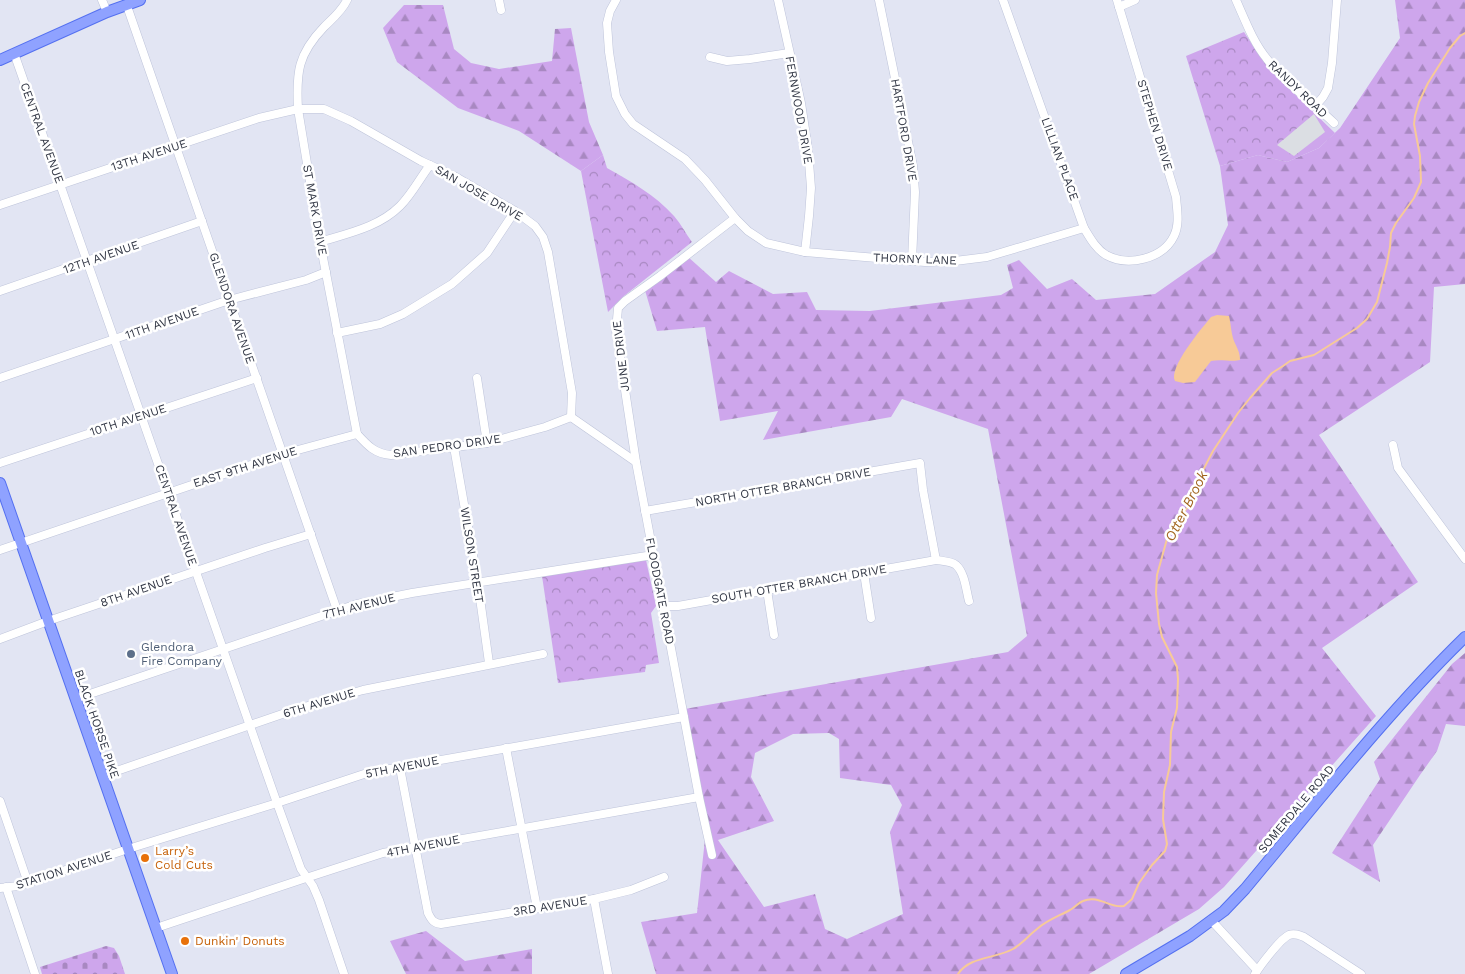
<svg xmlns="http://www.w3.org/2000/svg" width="1465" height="974" font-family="'Work Sans',sans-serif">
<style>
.forest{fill:url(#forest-firs);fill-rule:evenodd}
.cemetery{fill:url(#cemetery-stones)}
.park{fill:url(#park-crowns)}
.parking{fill:#dbdee3}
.water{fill:#f7ca97}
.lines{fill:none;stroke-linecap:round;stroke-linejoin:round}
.stream{stroke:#f7ca97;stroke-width:2}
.minor-casing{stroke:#bec4da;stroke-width:9}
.major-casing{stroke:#5470f0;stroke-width:12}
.minor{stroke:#fff;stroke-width:8}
.major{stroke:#8fa2ff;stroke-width:10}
.service-dot{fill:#5c6f8a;stroke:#fff;stroke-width:2}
.food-dot{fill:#e8710a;stroke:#fff;stroke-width:2}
.labels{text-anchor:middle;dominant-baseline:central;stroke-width:5;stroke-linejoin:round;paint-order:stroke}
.street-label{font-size:12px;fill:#323745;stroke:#fff}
.service-label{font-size:12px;fill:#4e5e75;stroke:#fff;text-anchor:start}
.food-label{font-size:12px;fill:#c56008;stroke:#fff;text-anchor:start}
.water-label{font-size:14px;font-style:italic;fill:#a2651f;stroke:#fff}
</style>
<defs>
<pattern id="forest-firs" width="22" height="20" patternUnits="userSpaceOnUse" patternTransform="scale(1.25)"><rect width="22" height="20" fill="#cea6ec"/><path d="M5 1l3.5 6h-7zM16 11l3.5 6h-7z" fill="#a888c1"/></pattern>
<pattern id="cemetery-stones" width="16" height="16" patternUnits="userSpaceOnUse" patternTransform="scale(1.25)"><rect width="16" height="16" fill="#cea6ec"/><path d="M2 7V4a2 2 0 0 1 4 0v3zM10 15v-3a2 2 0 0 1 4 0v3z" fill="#a888c1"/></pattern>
<pattern id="park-crowns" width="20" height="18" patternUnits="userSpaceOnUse" patternTransform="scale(1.25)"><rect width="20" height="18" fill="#cea6ec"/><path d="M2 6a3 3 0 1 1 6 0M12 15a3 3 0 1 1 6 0" fill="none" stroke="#a888c1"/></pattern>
</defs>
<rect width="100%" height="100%" fill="#e2e5f3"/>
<g class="forest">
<path d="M1395,0H1465V284L1434,287L1430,362L1319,435L1418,582L1322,648L1376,716L1224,887L1199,909L1089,974H656L641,922L697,913L705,839L679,710L1008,652L1027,636L988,429L902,399L891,417L763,440L778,411L720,421L705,327L657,331L644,287L687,256L716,282L729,271L773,294L807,292L816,310L870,311L1001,295L1013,288L1007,265L1019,260L1047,289L1072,279L1096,300L1155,294L1215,252L1228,225L1220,166L1258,155L1287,162L1319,148L1340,128L1400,38ZM829,733L839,739L840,778L891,785L902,805L890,832L903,914L847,939L825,929L815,894L764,907L718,840L774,821L751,777L755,753L793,734Z"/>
<path d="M404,5H443L454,49L471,63L499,69L552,61L555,29L571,28L589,122L603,155L581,171L519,131L458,108L397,62L383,28Z"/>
<path d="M1465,653V726L1446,724L1437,751L1420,775L1373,845L1380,882L1332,853L1380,779L1374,762L1452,664Z"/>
<path d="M426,931L465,961L532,949V974H406L390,941Z"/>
</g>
<path class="cemetery" d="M106,946L114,948L119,956L125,974H42L40,967Z"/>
<g class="park">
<path d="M1244,32L1261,58L1273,73L1335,133L1319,148L1287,162L1258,155L1220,166L1186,56Z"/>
<path d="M603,155L607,168C632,182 655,195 674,216C681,224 686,234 692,242L624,296L608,312L581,171Z"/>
<path d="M646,560L656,606L651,613L659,663L646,665L645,672L558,683L542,576Z"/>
</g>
<path class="parking" d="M1314,114L1325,132L1294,156L1277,145Z"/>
<path class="water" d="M1217,315L1229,316C1231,324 1231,333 1234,341C1237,348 1240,352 1240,360C1233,362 1220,359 1211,361L1195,382L1183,383L1175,381C1168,368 1202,328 1211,317Z"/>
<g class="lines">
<path class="stream" d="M958,974C970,956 995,959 1013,949C1022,944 1029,935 1037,929C1047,920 1059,916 1070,910C1075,907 1078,903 1083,901C1099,894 1110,909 1124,906L1132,899L1139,883L1152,865L1165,851L1167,844L1163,819L1164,792L1170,765L1171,732L1177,708L1178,679L1177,667L1162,637L1159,624L1156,593L1157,575L1167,539L1171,530L1187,508L1201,474L1213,451L1238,413L1250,398L1272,373L1283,366L1290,361L1314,355L1357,328L1367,319L1377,302L1387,263L1390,247L1391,233L1396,223L1414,198L1421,182L1420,156L1414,124L1415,116L1419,102L1428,83L1450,48L1460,36L1465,33"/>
<defs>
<g id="minor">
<path d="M102,0L107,12"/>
<path d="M347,0C342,11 332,19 324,27C298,54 296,72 298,109L320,242L357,434"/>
<path d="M499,0L501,10"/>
<path d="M616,0L610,11L607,23L609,52L616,96L625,114L633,124L685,159L705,180L735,218L748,231L766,243L805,252L925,262L955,261L987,257L1084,228"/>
<path d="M778,0L801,103L808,149L811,188L809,216L805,252"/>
<path d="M879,0L913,166L915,192L912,261"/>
<path d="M1003,0L1084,228C1090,238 1096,249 1106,255C1128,267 1163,259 1174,236C1180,224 1177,210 1176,197L1117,0"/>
<path d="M1236,0C1245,20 1253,42 1267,59C1286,84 1312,102 1334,123"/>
<path d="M127,6L337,610"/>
<path d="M1119,7L1135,0"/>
<path d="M14,53L277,803L301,869L313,886L319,900L344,974"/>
<path d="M710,57L727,61L750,59L789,53"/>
<path d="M1316,105L1323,97L1328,88L1332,63L1337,0"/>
<path d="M0,205L259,118L298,109H324L351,121L421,161L454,176L515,211L535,226L543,237L548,252L572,393L571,417"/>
<path d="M320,242C349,233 379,227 400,206C412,194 420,178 430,165"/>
<path d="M0,291L202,221"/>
<path d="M337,333L380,324L403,314L452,284L487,253L515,211"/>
<path d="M0,378L229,300L306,280L326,272"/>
<path d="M477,378L487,443"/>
<path d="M571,417L636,462L699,797L712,855"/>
<path d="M357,434C367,445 375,454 391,455L487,443L545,427L571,417"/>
<path d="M1393,445L1398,468L1465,559"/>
<path d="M454,447L478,584L489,663"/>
<path d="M636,462L616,331L618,308L625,301L660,276L735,218"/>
<path d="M0,463L257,378"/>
<path d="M645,511L920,463L923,490L936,560"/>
<path d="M0,550L283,454L357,434"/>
<path d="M864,573L871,618"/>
<path d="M767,590L774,635"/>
<path d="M663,606H678L936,560C942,561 951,561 956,565C965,573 966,590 969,601"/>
<path d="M0,639L48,621L265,548L311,534"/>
<path d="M75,699L357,604L412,593L653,555"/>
<path d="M506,748L537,908"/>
<path d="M400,768L428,913C432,921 434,923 441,924L594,899L631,890L664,877"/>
<path d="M102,776L294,710L363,690L543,654"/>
<path d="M0,801L28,883"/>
<path d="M6,887L35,974"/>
<path d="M0,888L18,886L128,849L277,803L367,773L684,717"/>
<path d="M594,899L608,974"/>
<path d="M1211,920L1257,970"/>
<path d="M156,928L306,878L383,853L699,797"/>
<path d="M1255,974C1260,966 1280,939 1289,935C1294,933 1299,935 1304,937L1361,974"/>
</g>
<g id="major">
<path d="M0,60L107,12L140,0"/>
<path d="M0,483L172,974"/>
<path d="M1126,974L1190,936L1224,911L1245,889C1316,804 1386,714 1465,637"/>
</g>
</defs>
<use href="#minor" class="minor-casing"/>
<use href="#major" class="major-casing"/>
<use href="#minor" class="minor"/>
<use href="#major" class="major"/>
</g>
<circle class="service-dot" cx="131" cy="654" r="5"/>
<g class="food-dot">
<circle cx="145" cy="858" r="5"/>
<circle cx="185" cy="941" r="5"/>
</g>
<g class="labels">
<g class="street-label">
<text transform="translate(1298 89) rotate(44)">RANDY ROAD</text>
<text transform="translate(799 110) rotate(80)">FERNWOOD DRIVE</text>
<text transform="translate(1155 125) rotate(73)">STEPHEN DRIVE</text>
<text transform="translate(904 130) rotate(80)">HARTFORD DRIVE</text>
<text transform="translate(42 133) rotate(70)">CENTRAL AVENUE</text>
<text transform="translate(149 155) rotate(-18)">13TH AVENUE</text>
<text transform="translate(1060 159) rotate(70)">LILLIAN PLACE</text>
<text transform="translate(479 193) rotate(30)">SAN JOSE DRIVE</text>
<text transform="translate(315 210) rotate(80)">ST MARK DRIVE</text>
<text transform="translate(101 257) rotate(-19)">12TH AVENUE</text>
<text transform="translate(915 259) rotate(2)">THORNY LANE</text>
<text transform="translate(232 308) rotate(71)">GLENDORA AVENUE</text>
<text transform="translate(162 323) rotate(-19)">11TH AVENUE</text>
<text transform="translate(621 356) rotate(-97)">JUNE DRIVE</text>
<text transform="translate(128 420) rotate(-18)">10TH AVENUE</text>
<text transform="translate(447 446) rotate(-8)">SAN PEDRO DRIVE</text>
<text transform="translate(245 467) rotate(-18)">EAST 9TH AVENUE</text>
<text transform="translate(783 487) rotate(-10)">NORTH OTTER BRANCH DRIVE</text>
<text transform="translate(176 515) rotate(71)">CENTRAL AVENUE</text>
<text transform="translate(472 555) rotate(81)">WILSON STREET</text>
<text transform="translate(799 584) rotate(-10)">SOUTH OTTER BRANCH DRIVE</text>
<text transform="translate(136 591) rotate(-19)">8TH AVENUE</text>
<text transform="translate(660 591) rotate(79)">FLOODGATE ROAD</text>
<text transform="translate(359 606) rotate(-14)">7TH AVENUE</text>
<text transform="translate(319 703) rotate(-17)">6TH AVENUE</text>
<text transform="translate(97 724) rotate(71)">BLACK HORSE PIKE</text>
<text transform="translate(402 767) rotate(-11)">5TH AVENUE</text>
<text transform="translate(1296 809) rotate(-50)">SOMERDALE ROAD</text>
<text transform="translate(423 846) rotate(-11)">4TH AVENUE</text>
<text transform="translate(64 870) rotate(-18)">STATION AVENUE</text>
<text transform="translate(550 906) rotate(-9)">3RD AVENUE</text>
</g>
<g class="service-label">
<text x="141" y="647">Glendora<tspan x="141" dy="14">Fire Company</tspan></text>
</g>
<g class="food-label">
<text x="155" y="851">Larry’s<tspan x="155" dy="14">Cold Cuts</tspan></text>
<text x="195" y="941">Dunkin' Donuts</text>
</g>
<g class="water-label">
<text transform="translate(1186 506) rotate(-63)">Otter Brook</text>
</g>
</g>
</svg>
